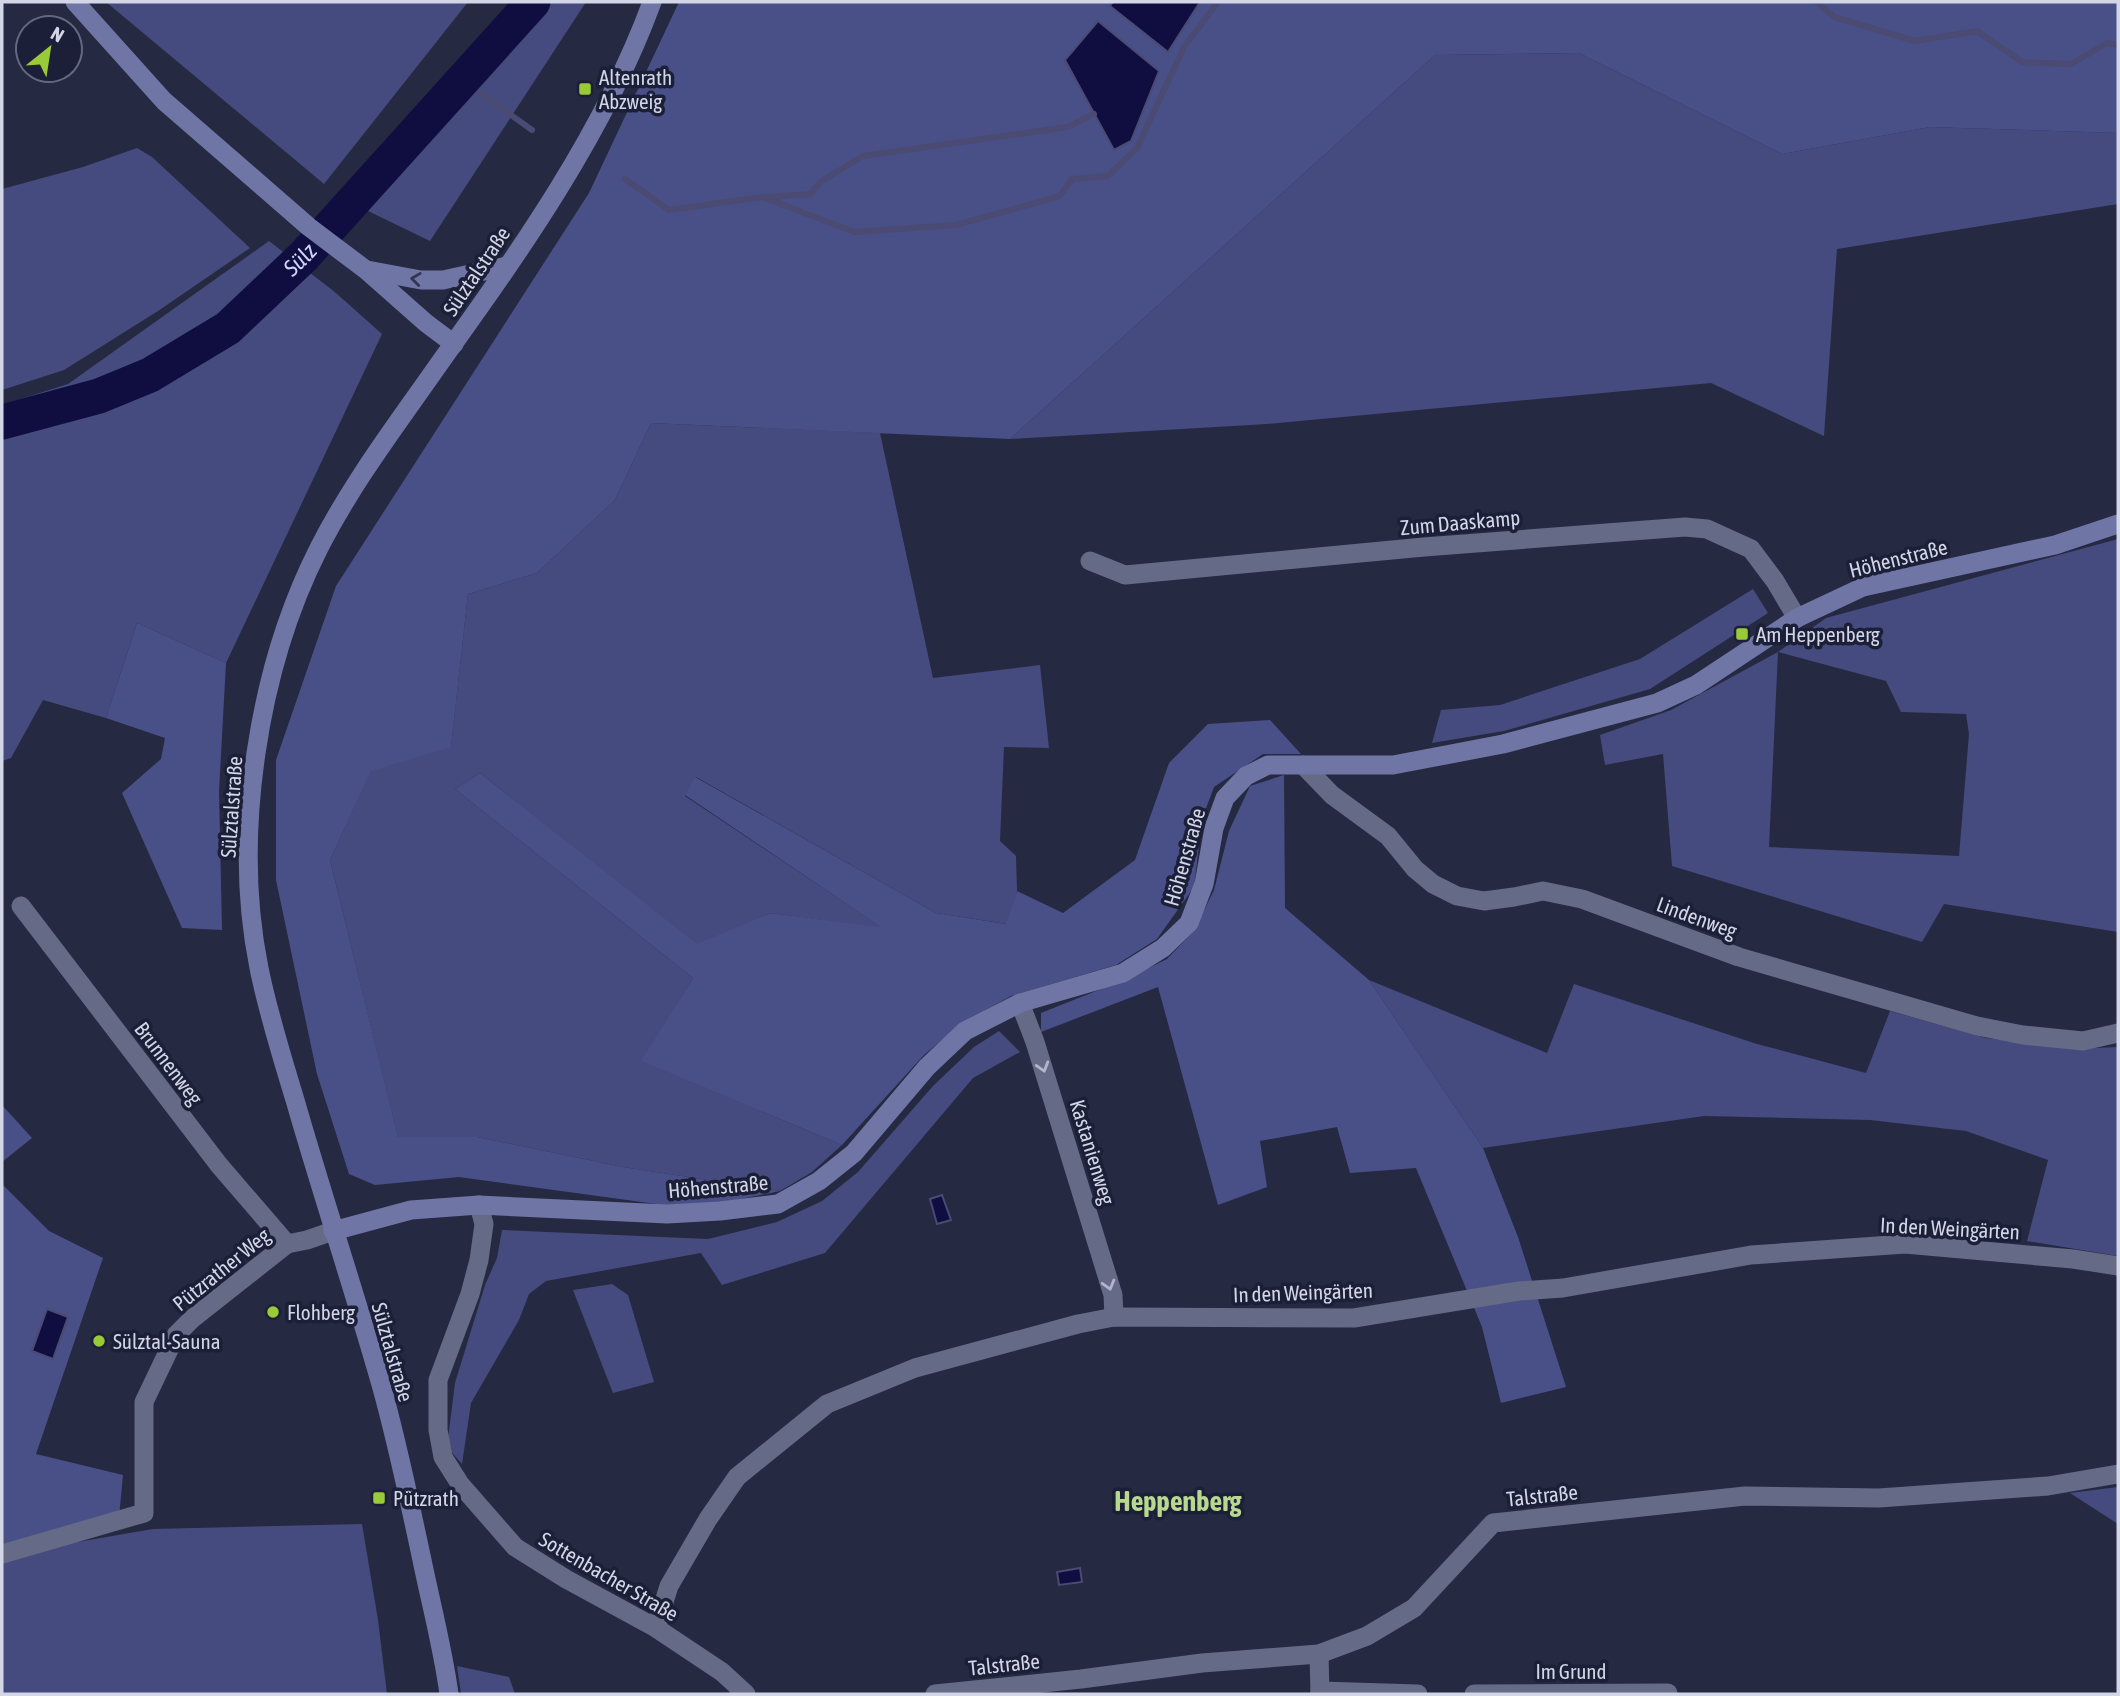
<svg xmlns="http://www.w3.org/2000/svg" width="2120" height="1696" font-family="'Asap Condensed',sans-serif">
<style>
.green{fill:#454b7e;fill-rule:evenodd}
.forest{fill:#495088}
.water{fill:#100e40;stroke:#4a4a72;stroke-width:2}
.lines{fill:none;stroke-linecap:round;stroke-linejoin:round}
.stream{stroke:#4a4a72;stroke-width:6}
.river{stroke:#100e40;stroke-width:35}
.minor{stroke:#656a87;stroke-width:19}
.secondary{stroke:#6f76a5;stroke-width:19}
.oneway{stroke:#313553}
.oneway2{stroke:#b2b6ca}
.poi-dot{fill:#98cb37;stroke:#1c1f38;stroke-width:2.5}
.labels{text-anchor:middle;dominant-baseline:central;stroke-width:7;stroke-linejoin:round;paint-order:stroke}
.poi-label{font-size:21px;fill:#d3d6e7;stroke:#1c1f38;text-anchor:start}
.street-label{font-size:21px;fill:#d3d6e7;stroke:#1c1f38}
.water-label{font-size:23px;font-style:italic;fill:#ced5f8;stroke:#1c1f38}
.district-label{font-size:28px;font-weight:bold;fill:#b8d78f;stroke:#1c1f38}
</style>
<rect width="100%" height="100%" fill="#262942"/>
<g class="green">
<path d="M106,2H468L324,184Z"/>
<path d="M526,2H586L430,241L364,209Z"/>
<path d="M1579,53L1782,154L1930,127L2118,133V204L1837,249L1824,436L1711,383L1267,424L1010,439L1435,55Z"/>
<path d="M137,148L152,157L250,248L158,311L64,370L2,390V189L83,167Z"/>
<path d="M269,241L336,293L382,334L226,663L137,623L106,718L43,700L11,758L2,761V405L68,384Z"/>
<path d="M651,423L880,433L933,678L1040,665L1049,748L1004,747L1000,841L1016,856L1017,891L1007,924L936,913L696,777L685,796L883,928L770,913L697,945L480,773L455,789L693,978L642,1061L842,1145L812,1172L780,1191L623,1167L477,1137L398,1138L330,860L371,770L451,746L468,594L537,573L615,500Z"/>
<path d="M2118,539V932L1944,904L1922,942L1672,866L1663,754L1605,765L1600,735L1671,710L1778,652L1826,618ZM1778,652L1886,681L1901,712L1966,714L1969,734L1959,856L1769,847Z"/>
<path d="M1753,589L1768,613L1650,689L1504,731L1432,743L1441,710L1500,705L1640,659Z"/>
<path d="M1369,980L1547,1053L1574,984L1757,1044L1866,1073L1890,1011L1986,1038L2072,1049L2118,1047V1256L2027,1241L2048,1160L1966,1131L1870,1120L1704,1116L1483,1148Z"/>
<path d="M999,1031L1020,1052L973,1078L825,1253L722,1285L701,1253L546,1281L529,1294L519,1320L471,1403L462,1464L447,1447L455,1383L485,1285L497,1258L502,1230L708,1239L777,1222L822,1201L858,1172L933,1086L974,1047Z"/>
<path d="M612,1284L628,1295L654,1382L613,1393L573,1290Z"/>
<path d="M2118,1487V1524L2070,1493Z"/>
<path d="M362,1524L378,1620L387,1694H2V1555L153,1529Z"/>
<path d="M457,1666L509,1677L515,1694H461Z"/>
</g>
<g class="forest">
<path d="M679,2H1113L1110,6L1168,52L1200,2H2118V133L1930,127L1782,154L1579,53L1435,55L1010,439L651,423L615,500L537,573L468,594L451,747L371,771L330,860L398,1137H477L623,1167L780,1191L721,1203L671,1206L459,1177L375,1185L349,1174L317,1074L276,880V760L336,586L589,193Z"/>
<path d="M137,623L226,663L219,791L222,930L182,928L122,793L161,759L165,738L106,718Z"/>
<path d="M1270,720L1301,754H1263L1214,787L1202,819L1194,887L1157,939L1116,965L1011,996L962,1023L924,1055L842,1145L641,1061L693,978L455,789L480,773L697,944L770,913L881,927L685,795L695,777L936,913L1006,924L1017,891L1063,913L1135,860L1169,763L1208,724Z"/>
<path d="M1284,775L1285,908L1369,980L1483,1148L1518,1237L1566,1387L1501,1403L1482,1327L1416,1168L1350,1173L1337,1127L1260,1141L1267,1187L1218,1205L1158,987L1041,1032V1013L1126,979L1167,959L1194,931L1214,890L1229,831L1250,786Z"/>
<path d="M2,1105L32,1138L2,1162Z"/>
<path d="M2,1184L49,1231L103,1258L36,1454L123,1475L119,1517L2,1553Z"/>
</g>
<g class="water">
<path d="M1113,2H1200L1168,52L1110,6Z"/>
<path d="M1098,21L1159,71L1131,141L1114,150L1065,60Z"/>
<path d="M942,1195L951,1220L937,1224L930,1199Z"/>
<path d="M47,1309L68,1317L53,1359L32,1351Z"/>
<path d="M1080,1568L1082,1582L1059,1585L1057,1572Z"/>
</g>
<g class="lines">
<g class="stream">
<path d="M1817,2L1834,17L1915,41L1977,31L2022,62L2071,64L2107,43L2118,45"/>
<path d="M462,80L532,130"/>
<path d="M625,179L669,210L763,197L854,232L956,225L1060,196L1072,179L1108,176L1137,148L1184,47L1218,2"/>
<path d="M768,197L811,194L820,182L863,156L1068,127L1094,114"/>
</g>
<path class="river" id="s1" d="M2,422L99,396L150,375L228,328L304,256L533,2"/>
<g class="minor">
<path d="M1090,561L1125,575L1424,547L1685,527L1707,529L1751,549L1775,581L1797,618"/>
<path d="M1303,765L1332,795L1388,836L1415,869L1433,884L1457,896L1484,901L1514,897L1543,891L1582,899L1739,957L1977,1026L2023,1035L2083,1041L2118,1033"/>
<path d="M21,906L219,1165L287,1244"/>
<path d="M1020,1003L1035,1042L1113,1295L1114,1317"/>
<path d="M479,1205L484,1224L479,1260L470,1294L438,1380V1430L443,1457L460,1484L515,1547L566,1579L656,1628L722,1672L746,1694"/>
<path d="M2,1554L144,1513V1402L176,1335L192,1319L287,1244L307,1240L333,1231"/>
<path d="M656,1628L669,1586L708,1519L737,1477L827,1404L915,1368L1078,1324L1114,1317L1354,1318L1519,1291L1563,1288L1751,1255L1905,1244L2073,1259L2118,1266"/>
<path d="M1319,1654L1320,1694"/>
<path d="M1320,1691L1418,1694"/>
<path d="M935,1694L1081,1679L1202,1663L1319,1654L1367,1636L1414,1608L1493,1523L1745,1496L1879,1498L2048,1486L2118,1474"/>
<path d="M1474,1694L1668,1693"/>
</g>
<g class="secondary">
<path d="M75,2L164,101L309,227L366,270L426,323L454,344"/>
<path d="M367,270L421,280H443L507,266"/>
<path d="M333,1231L411,1210L479,1205L667,1214L720,1211L778,1204L819,1181L854,1153L927,1067L965,1031L1020,1003L1123,973L1163,948L1189,923L1204,884L1214,828L1225,798L1246,776L1268,765H1393L1503,744L1657,703L1696,685L1797,618L1863,587L2055,545L2118,524"/>
<path d="M449,1694C443,1649 431,1604 422,1560C409,1500 397,1440 380,1381C353,1287 322,1194 295,1100C282,1057 268,1013 259,968C232,835 258,668 319,548C352,483 397,424 439,364C520,251 604,133 652,2"/>
</g>
</g>
<defs><path id="oneway-chevron" d="M-2-3.5L2.5 0L-2 3.5" fill="none" stroke-width="1.6" stroke-linecap="round" stroke-linejoin="round" transform="scale(1.75)"/></defs>
<use class="oneway" href="#oneway-chevron" transform="translate(416 279) rotate(-173)"/>
<g class="oneway2">
<use href="#oneway-chevron" transform="translate(1043 1067) rotate(73)"/>
<use href="#oneway-chevron" transform="translate(1109 1285) rotate(74)"/>
</g>
<g class="poi-dot">
<rect x="578" y="82" width="14" height="14" rx="3.5"/>
<rect x="1735" y="627" width="14" height="14" rx="3.5"/>
<circle cx="273" cy="1312" r="7"/>
<circle cx="99" cy="1341" r="7"/>
<rect x="372" y="1491" width="14" height="14" rx="3.5"/>
</g>
<g class="labels">
<g class="poi-label">
<text x="599" y="77">Altenrath<tspan x="599" dy="24">Abzweig</tspan></text>
<text x="1756" y="634">Am Heppenberg</text>
<text x="287" y="1312">Flohberg</text>
<text x="113" y="1341">Sülztal-Sauna</text>
<text x="393" y="1498">Pützrath</text>
</g>
<g class="street-label">
<text transform="translate(476 271) rotate(-56)">Sülztalstraße</text>
<text transform="translate(1460 522) rotate(-5)">Zum Daaskamp</text>
<text transform="translate(1898 558) rotate(-14)">Höhenstraße</text>
<text transform="translate(231 807) rotate(-86)">Sülztalstraße</text>
<text transform="translate(1184 857) rotate(-74)">Höhenstraße</text>
<text transform="translate(1697 917) rotate(20)">Lindenweg</text>
<text transform="translate(169 1063) rotate(53)">Brunnenweg</text>
<text transform="translate(1093 1152) rotate(73)">Kastanienweg</text>
<text transform="translate(718 1186) rotate(-5)">Höhenstraße</text>
<text transform="translate(1950 1228) rotate(3)">In den Weingärten</text>
<text transform="translate(221 1269) rotate(-39)">Pützrather Weg</text>
<text transform="translate(1303 1292) rotate(-2)">In den Weingärten</text>
<text transform="translate(393 1352) rotate(74)">Sülztalstraße</text>
<text transform="translate(1542 1495) rotate(-6)">Talstraße</text>
<text transform="translate(609 1576) rotate(30)">Sottenbacher Straße</text>
<text transform="translate(1004 1664) rotate(-6)">Talstraße</text>
<text x="1571" y="1671">Im Grund</text>
</g>
<g class="water-label">
<text stroke="none"><textPath href="#s1" startOffset="346">Sülz</textPath></text>
</g>
<g class="district-label">
<text x="1178" y="1501">Heppenberg</text>
</g>
</g>
<rect width="2120" height="1696" fill="none" stroke="#d3d6e7" stroke-width="7"/>
<g transform="translate(49 49) rotate(30)"><circle r="33" fill="#1c1f38" stroke="#65687e" stroke-width="2"/>
<path d="M0-5L12 26L0 18L-12 26Z" fill="#98cb37"/>
<text y="-10" font-size="19" font-weight="bold" text-anchor="middle" fill="#d3d6e7">N</text>
</g>
</svg>
